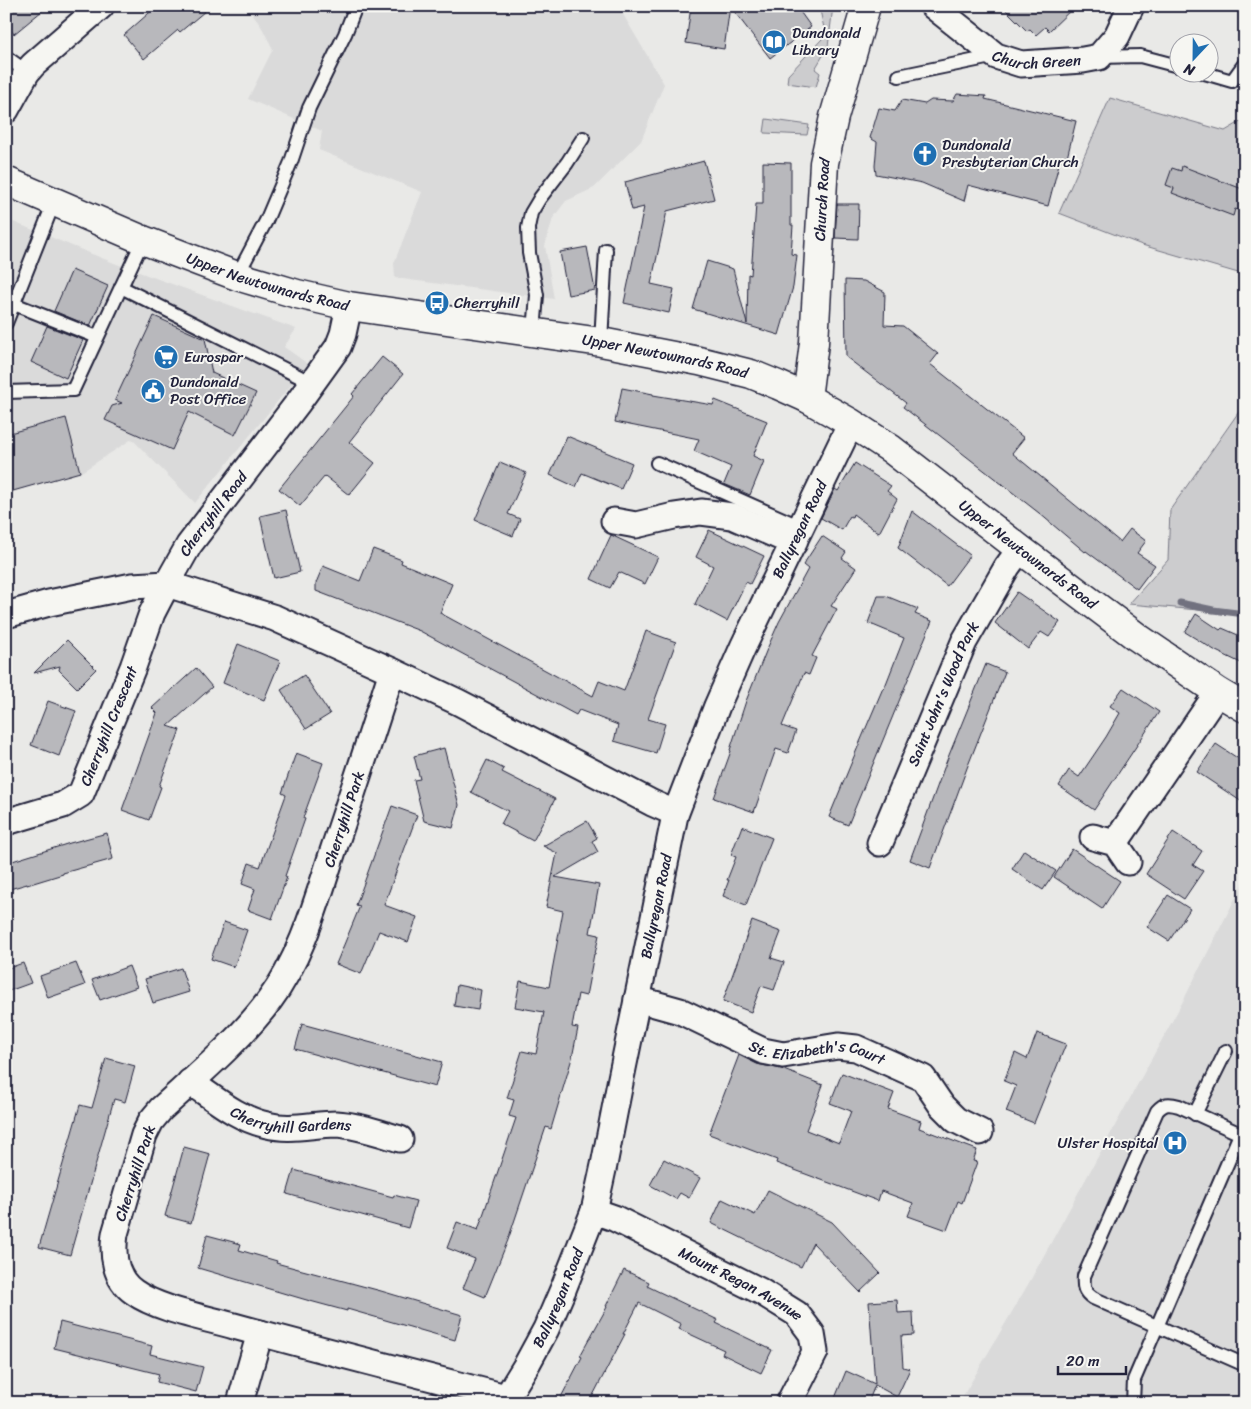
<svg xmlns="http://www.w3.org/2000/svg" width="1251" height="1409" font-family="Sriracha,sans-serif">
<style>
.built{fill:#dadada}
.green{fill:#ccccce;stroke:#777784}
.lines{fill:none;stroke-linecap:round;stroke-linejoin:round}
.stream{stroke:#71717f;stroke-width:7}
.building{fill:#b8b8bc;stroke:#22223b}
.service-casing{stroke:#22223b;stroke-width:16}
.minor-casing{stroke:#22223b;stroke-width:29}
.tertiary-casing{stroke:#22223b;stroke-width:31}
.trunk-casing{stroke:#22223b;stroke-width:31}
.service{stroke:#f6f6f2;stroke-width:12}
.minor{stroke:#f6f6f2;stroke-width:25}
.tertiary{stroke:#f6f6f2;stroke-width:28}
.trunk{stroke:#f6f6f2;stroke-width:28}
.labels{text-anchor:middle;dominant-baseline:central;stroke-width:4;stroke-linejoin:round;paint-order:stroke}
.poi-label{font-size:15px;fill:#22223b;stroke:#f6f6f2;text-anchor:start}
.street-label{font-size:15px;fill:#22223b;stroke:#f6f6f2}
</style>
<rect width="100%" height="100%" fill="#e9e9e7"/>
<filter id="ink" filterUnits="userSpaceOnUse"><feTurbulence type="fractalNoise" baseFrequency=".02" numOctaves="2"/><feDisplacementMap in="SourceGraphic" scale="10" xChannelSelector="R" yChannelSelector="G"/><feConvolveMatrix kernelMatrix="1 2 1 2 8 2 1 2 1" color-interpolation-filters="sRGB"/></filter>
<g filter="url(#ink)">
<g class="built">
<path d="M246,6H618L664,84L641,141L594,188L566,201L553,218L545,246L554,299L395,278L394,263L422,192L319,150L322,131L248,99L273,49L261,26Z"/>
<path d="M6,219L114,263L296,329L284,347L308,364L195,503L132,439L80,473L6,492Z"/>
<path d="M1245,879V1403H959L1030,1281L1181,1005Z"/>
</g>
<g class="green">
<path d="M819,6H833L828,47L815,69L820,73L816,87L787,83L788,75L822,39L824,28Z"/>
<path d="M1110,98L1225,131L1242,121L1245,123V275L1142,245L1059,213Z"/>
<path d="M766,119L809,125L807,135L764,133Z"/>
<path d="M1245,403V614L1129,604L1168,560L1170,510Z"/>
</g>
<g class="lines">
<path class="stream" d="M1180,603L1213,610L1245,614"/>
</g>
<g class="building">
<path d="M12,6H48L14,34L6,24V11Z"/>
<path d="M157,6H211L180,32L178,30L144,59L124,35Z"/>
<path d="M691,6H796L811,27L770,58L730,6L724,49L686,43Z"/>
<path d="M1002,6H1075L1049,31L1045,27L1036,35L1030,29L1027,31Z"/>
<path d="M957,94L986,96L985,99L1076,121L1066,162L1060,160L1048,206L968,185L964,201L922,183L876,174L875,166L877,142L870,138L879,108L895,111L902,100L925,104L931,100L953,101Z"/>
<path d="M704,161L714,199L667,211L651,284L674,289L669,313L624,303L644,207L632,210L625,182Z"/>
<path d="M763,162L791,163V225H793L791,254L797,255L793,287L779,335L693,309L707,261L733,269L747,324L748,274L751,275L756,204H763Z"/>
<path d="M1182,166L1245,190V212L1235,209L1233,216L1172,193L1174,188L1166,185L1172,168L1181,171Z"/>
<path d="M837,204H859L858,239L835,238Z"/>
<path d="M587,247L595,290L568,295L560,252Z"/>
<path d="M72,270L108,286L90,326L54,311Z"/>
<path d="M845,280L864,281L885,292L884,325L903,326L938,354L930,364L1024,438L1012,453L1120,542L1130,529L1146,541L1137,553L1155,565L1137,589L1086,551L1085,552L1039,513L903,407L906,403L846,357Z"/>
<path d="M154,316L205,339L212,373L256,393L235,435L189,412L172,450L105,420L112,406L122,403L115,400Z"/>
<path d="M47,326L83,340L66,378L31,362Z"/>
<path d="M382,357L403,374L349,442L375,463L349,495L325,476L300,506L279,489L354,396L352,394Z"/>
<path d="M622,388L653,394V395L713,405L715,400L767,421L753,456L764,461L750,495L724,484L731,467L694,451L699,439L615,422Z"/>
<path d="M66,418L80,472L6,493V434Z"/>
<path d="M567,436L632,463L621,489L582,473L576,487L550,475Z"/>
<path d="M500,462L526,473L508,514L520,519L513,536L475,520Z"/>
<path d="M855,463L891,486L887,491L897,499L879,533L853,514L852,517L850,516L842,530L821,518L835,489L838,491Z"/>
<path d="M286,510L300,572L274,578L260,516Z"/>
<path d="M912,511L970,555L947,586L898,548Z"/>
<path d="M709,530L764,556L750,584L746,582L727,621L695,604L713,566L696,557Z"/>
<path d="M611,535L658,557L645,584L619,572L610,588L591,579Z"/>
<path d="M822,536L846,552L842,558L856,568L831,606L837,609L812,656L816,658L809,675L804,673L782,726L796,731L788,753L776,749L754,812L714,798L731,751L730,750L746,701L767,649L779,622L808,569L803,565Z"/>
<path d="M373,549L402,560L401,563L452,584L440,613L593,696L599,681L624,691L646,631L676,642L648,719L665,724L656,753L614,741L618,725L579,710L576,715L420,631L316,591V583L323,566L360,581Z"/>
<path d="M1017,592L1060,622L1049,637L1041,632L1028,649L995,623Z"/>
<path d="M878,596H886L918,609L915,614L932,621L848,825L829,817L860,742L883,688L884,689L904,638L868,623Z"/>
<path d="M1196,614L1220,630L1222,628L1245,638V665L1216,651L1185,632Z"/>
<path d="M67,640L96,669L77,688L59,670L60,666L34,673Z"/>
<path d="M238,644L280,661L264,700L223,683Z"/>
<path d="M986,664L1005,672L967,768L930,868L910,860L947,760Z"/>
<path d="M196,668L212,687L168,726L180,730L159,786L161,787L149,820L122,810L157,713L152,708Z"/>
<path d="M304,675L330,714L306,729L281,690Z"/>
<path d="M1123,688L1159,712L1094,810L1059,786L1069,770L1079,777L1106,737L1120,713L1110,706Z"/>
<path d="M48,701L76,711L59,756L31,745Z"/>
<path d="M1216,744L1245,763V804L1197,772Z"/>
<path d="M444,748L459,805L453,828L424,821L414,780L420,779L414,756Z"/>
<path d="M296,753L323,763L303,818L305,819L285,876L287,877L272,919L248,910L255,889L242,884L249,863L260,867L286,795L282,793Z"/>
<path d="M487,760L504,769L502,772L555,799L533,841L501,824L508,811L471,792Z"/>
<path d="M392,806L417,815L384,905L417,917L408,942L379,931L361,974L336,964L360,906L356,905Z"/>
<path d="M587,821L597,838L592,841L598,852L555,877L599,885L590,933L599,935L595,954H594L586,996L578,994L572,1027L578,1028L572,1058L551,1129L546,1127L508,1240L485,1297L463,1288L475,1259L447,1248L457,1222L478,1230L516,1118L509,1116L514,1100L507,1098L522,1051L536,1054L544,1012L515,1007L520,981L549,987L563,911L546,907L557,853L543,846Z"/>
<path d="M742,826L772,838L746,905L723,896L729,880H727L736,857L731,855Z"/>
<path d="M1173,832L1202,851L1193,865L1203,871L1184,899L1146,874Z"/>
<path d="M107,833L113,859L63,873V874L27,885V884L6,890V863L70,843Z"/>
<path d="M1072,849L1120,881L1102,909L1054,877Z"/>
<path d="M1024,850L1056,871L1043,890L1012,869Z"/>
<path d="M1168,895L1190,909L1169,941L1147,927Z"/>
<path d="M752,921L781,932L771,958L784,962L774,990L761,986L751,1012L723,1001Z"/>
<path d="M224,922L247,930L234,967L211,959Z"/>
<path d="M23,963L31,983L6,992V969Z"/>
<path d="M76,963L85,985L48,998L40,976Z"/>
<path d="M129,966L137,987L100,1000L92,980Z"/>
<path d="M181,968L189,992L153,1003L145,979Z"/>
<path d="M457,985L481,990L478,1010L454,1006Z"/>
<path d="M302,1024L442,1062L435,1087L295,1049Z"/>
<path d="M1037,1033L1066,1044L1034,1123L1006,1112L1016,1086L1004,1081L1015,1053L1027,1059Z"/>
<path d="M739,1055L757,1064L781,1069L823,1085L806,1130L839,1143L851,1111L830,1103L842,1073L894,1093L888,1109L921,1121L919,1128L977,1150L973,1161L977,1162L962,1203L958,1201L947,1230L908,1216L913,1203L881,1191L878,1201L776,1163L777,1160L709,1134Z"/>
<path d="M106,1058L135,1066L125,1102L114,1099L70,1255L39,1247L80,1105L92,1108Z"/>
<path d="M184,1147L210,1154L191,1223L165,1216Z"/>
<path d="M664,1159L700,1178L689,1198L680,1193L676,1199L650,1185Z"/>
<path d="M294,1170L393,1197L394,1195L416,1201L408,1228L287,1194Z"/>
<path d="M768,1190L832,1222L880,1273L860,1292L813,1243L801,1267L711,1223L722,1199L755,1215Z"/>
<path d="M207,1235L241,1244L239,1250L277,1261L276,1263L381,1291L462,1315L455,1340L347,1309V1311L310,1301L198,1268Z"/>
<path d="M624,1270L649,1282L647,1286L718,1320L716,1323L772,1350L761,1373L722,1354L724,1350L679,1329L681,1324L639,1303L623,1334H625L589,1403H558L582,1357L580,1356L607,1307L606,1306Z"/>
<path d="M897,1300L898,1313L913,1312L914,1335L901,1336L903,1367L910,1369L897,1397L875,1385L868,1403H833L846,1371L875,1384L869,1302Z"/>
<path d="M60,1322L152,1346L150,1354L203,1367L196,1392L157,1382L159,1374L54,1348Z"/>
</g>
<g class="lines">
<defs>
<g id="service">
<path d="M6,57L27,72"/>
<path d="M1099,57L1140,56L1178,66"/>
<path d="M1201,72L1232,81L1245,63"/>
<path d="M899,76L996,56"/>
<path d="M237,276L266,221L291,162L309,108L345,34L356,6"/>
<path d="M121,287L312,383"/>
<path d="M14,304L97,337"/>
<path d="M6,323L54,202"/>
<path d="M534,332L537,295L529,253L528,228L531,213L540,198L567,163L583,138"/>
<path d="M601,342L606,250"/>
<path d="M6,392L73,390L143,240"/>
<path d="M657,463L801,527"/>
<path d="M1195,1114L1226,1051"/>
<path d="M1245,1136L1179,1106C1169,1103 1164,1103 1157,1111L1084,1276C1083,1287 1084,1292 1093,1298L1245,1365"/>
<path d="M1133,1403L1134,1380L1240,1134"/>
</g>
<g id="minor">
<path id="s1" d="M933,6L996,56L1021,64L1083,60L1099,57L1117,36L1131,6"/>
<path d="M6,110L27,72L33,65L101,6"/>
<path d="M614,521L636,525L674,516L701,512L732,516L794,543"/>
<path d="M6,615L49,603L132,586L167,584L275,618L392,671L458,702L652,803L668,810L675,815"/>
<path d="M392,671C373,730 354,789 334,848C317,900 302,957 269,1001C240,1040 197,1076 161,1109L151,1121L144,1135L115,1234C112,1255 115,1279 134,1292C157,1309 206,1318 234,1326C325,1351 416,1374 506,1397"/>
<path id="s2" d="M6,822L63,805L81,794L133,667L152,613L167,584L189,545L297,404L338,347L343,334L349,306"/>
<path d="M1093,837L1115,843L1128,862"/>
<path id="s3" d="M880,843L964,642L1007,567L1020,549"/>
<path d="M1115,843L1218,692"/>
<path id="s4" d="M637,999L680,1011L763,1051L783,1055L838,1046L856,1048L923,1078L942,1106L956,1120L980,1132"/>
<path id="s5" d="M190,1082C214,1098 238,1119 267,1125C290,1131 313,1124 336,1124C357,1125 379,1133 400,1139"/>
<path id="s6" d="M594,1211L614,1218L760,1291L797,1314L812,1334L815,1352L789,1403"/>
<path d="M240,1403L260,1333"/>
<path id="s7" d="M503,1403L527,1364L546,1329L564,1287L594,1211L604,1165L620,1083L675,815L717,706L743,647L851,423"/>
</g>
<g id="tertiary">
<path id="s8" d="M807,398L814,343L824,163L834,117L866,6"/>
</g>
<g id="trunk">
<path id="s9" d="M6,181L143,240L200,262L237,276L297,294L349,306L601,342L699,361L751,374L778,385L807,398L851,423L891,449L1020,549L1137,637L1218,692L1245,708"/>
</g>
</defs>
<use href="#service" class="service-casing"/>
<use href="#minor" class="minor-casing"/>
<use href="#tertiary" class="tertiary-casing"/>
<use href="#trunk" class="trunk-casing"/>
<use href="#service" class="service"/>
<use href="#minor" class="minor"/>
<use href="#tertiary" class="tertiary"/>
<use href="#trunk" class="trunk"/>
</g>
</g>
<defs>
<symbol id="library-disc" viewBox="-11 -11 22 22"><circle r="9.5" fill="#1f6fb2" stroke="#f6f6f2"/><path d="M-6-4Q-3-5.5-.7-3.5V5Q-3 3-6 4ZM6-4Q3-5.5 .7-3.5V5Q3 3 6 4Z" fill="#fff"/></symbol>
<symbol id="church-disc" viewBox="-11 -11 22 22"><circle r="9.5" fill="#1f6fb2" stroke="#f6f6f2"/><path d="M-1.2-6h2.4v3.5h3.3v2.4h-3.3V6h-2.4V-.1h-3.3v-2.4h3.3Z" fill="#fff"/></symbol>
<symbol id="bus-disc" viewBox="-11 -11 22 22"><circle r="9.5" fill="#1f6fb2" stroke="#f6f6f2"/><path d="M-5-6H5V4H4V6H2V4H-2V6H-4V4H-5ZM-3.5-4V0h7V-4ZM-3.5 1.2v1.5H-2V1.2ZM2 1.2v1.5H3.5V1.2Z" fill="#fff"/></symbol>
<symbol id="supermarket-disc" viewBox="-11 -11 22 22"><circle r="9.5" fill="#1f6fb2" stroke="#f6f6f2"/><path d="M-6-5.5h2.5l.6 2H6L4.5 2H-2.5L-4.4-4H-6ZM-1.5 3.2a1.3 1.3 0 1 0 .1 0ZM3 3.2a1.3 1.3 0 1 0 .1 0Z" fill="#fff"/></symbol>
<symbol id="civic-disc" viewBox="-11 -11 22 22"><circle r="9.5" fill="#1f6fb2" stroke="#f6f6f2"/><path d="M-.6-6.5H3V-4.5H.6V-3L4-1V1h2V6H-6V1h2V-1L-.6-3ZM-1.2 2.5V6h2.4V2.5Z" fill="#fff"/></symbol>
<symbol id="hospital-disc" viewBox="-11 -11 22 22"><circle r="9.5" fill="#1f6fb2" stroke="#f6f6f2"/><path d="M-5-5h3v3.5h4V-5h3V5h-3V1.5h-4V5h-3Z" fill="#fff"/></symbol>
</defs>
<g fill-rule="evenodd">
<use href="#library-disc" x="760" y="28" width="28" height="28"/>
<use href="#church-disc" x="911" y="140" width="28" height="28"/>
<use href="#bus-disc" x="423" y="289" width="28" height="28"/>
<use href="#supermarket-disc" x="152" y="343" width="28" height="28"/>
<use href="#civic-disc" x="139" y="377" width="28" height="28"/>
<use href="#hospital-disc" x="1161" y="1129" width="28" height="28"/>
</g>
<g class="labels">
<g class="poi-label">
<text x="792" y="33">Dundonald<tspan x="792" dy="17">Library</tspan></text>
<text x="942" y="145">Dundonald<tspan x="942" dy="17">Presbyterian Church</tspan></text>
<text x="454" y="303">Cherryhill</text>
<text x="184" y="357">Eurospar</text>
<text x="170" y="382">Dundonald<tspan x="170" dy="17">Post Office</tspan></text>
<text x="1158" y="1143" text-anchor="end">Ulster Hospital</text>
</g>
<g class="street-label">
<text stroke="none"><textPath href="#s1" startOffset="122">Church Green</textPath></text>
<text stroke="none"><textPath href="#s8" startOffset="199">Church Road</textPath></text>
<text stroke="none"><textPath href="#s9" startOffset="281">Upper Newtownards Road</textPath></text>
<text stroke="none"><textPath href="#s9" startOffset="686">Upper Newtownards Road</textPath></text>
<text stroke="none"><textPath href="#s2" startOffset="392">Cherryhill Road</textPath></text>
<text stroke="none"><textPath href="#s7" startOffset="929">Ballyregan Road</textPath></text>
<text stroke="none"><textPath href="#s9" startOffset="1106">Upper Newtownards Road</textPath></text>
<text stroke="none"><textPath href="#s3" startOffset="162">Saint John's Wood Park</textPath></text>
<text stroke="none"><textPath href="#s2" startOffset="154">Cherryhill Crescent</textPath></text>
<text transform="translate(344 819) rotate(-72)">Cherryhill Park</text>
<text stroke="none"><textPath href="#s7" startOffset="524">Ballyregan Road</textPath></text>
<text stroke="none"><textPath href="#s4" startOffset="192">St. Elizabeth's Court</textPath></text>
<text stroke="none"><textPath href="#s5" startOffset="112">Cherryhill Gardens</textPath></text>
<text transform="translate(135 1173) rotate(-72)">Cherryhill Park</text>
<text stroke="none"><textPath href="#s6" startOffset="164">Mount Regan Avenue</textPath></text>
<text stroke="none"><textPath href="#s7" startOffset="119">Ballyregan Road</textPath></text>
</g>
</g>
<rect width="1251" height="1409" fill="none" stroke="#f6f6f2" stroke-width="25"/>
<rect x="12" y="12" width="1226" height="1384" fill="none" stroke="#22223b" stroke-width="2" filter="url(#ink)"/>
<g transform="translate(1194 58) rotate(202)"><circle r="24" fill="#f6f6f2" stroke="#a1a1a9"/>
<path d="M0-4L9 19L0 12L-9 19Z" fill="#1f6fb2"/>
<text y="-8" font-size="14" font-weight="bold" text-anchor="middle" fill="#22223b">N</text>
</g>
<path d="M1058 1366v8h68v-8" fill="none" stroke="#22223b" stroke-width="2.5"/>
<text x="1066" y="1366" font-size="15" fill="#22223b" stroke="#f6f6f2" stroke-width="4" paint-order="stroke">20 m</text>
</svg>
